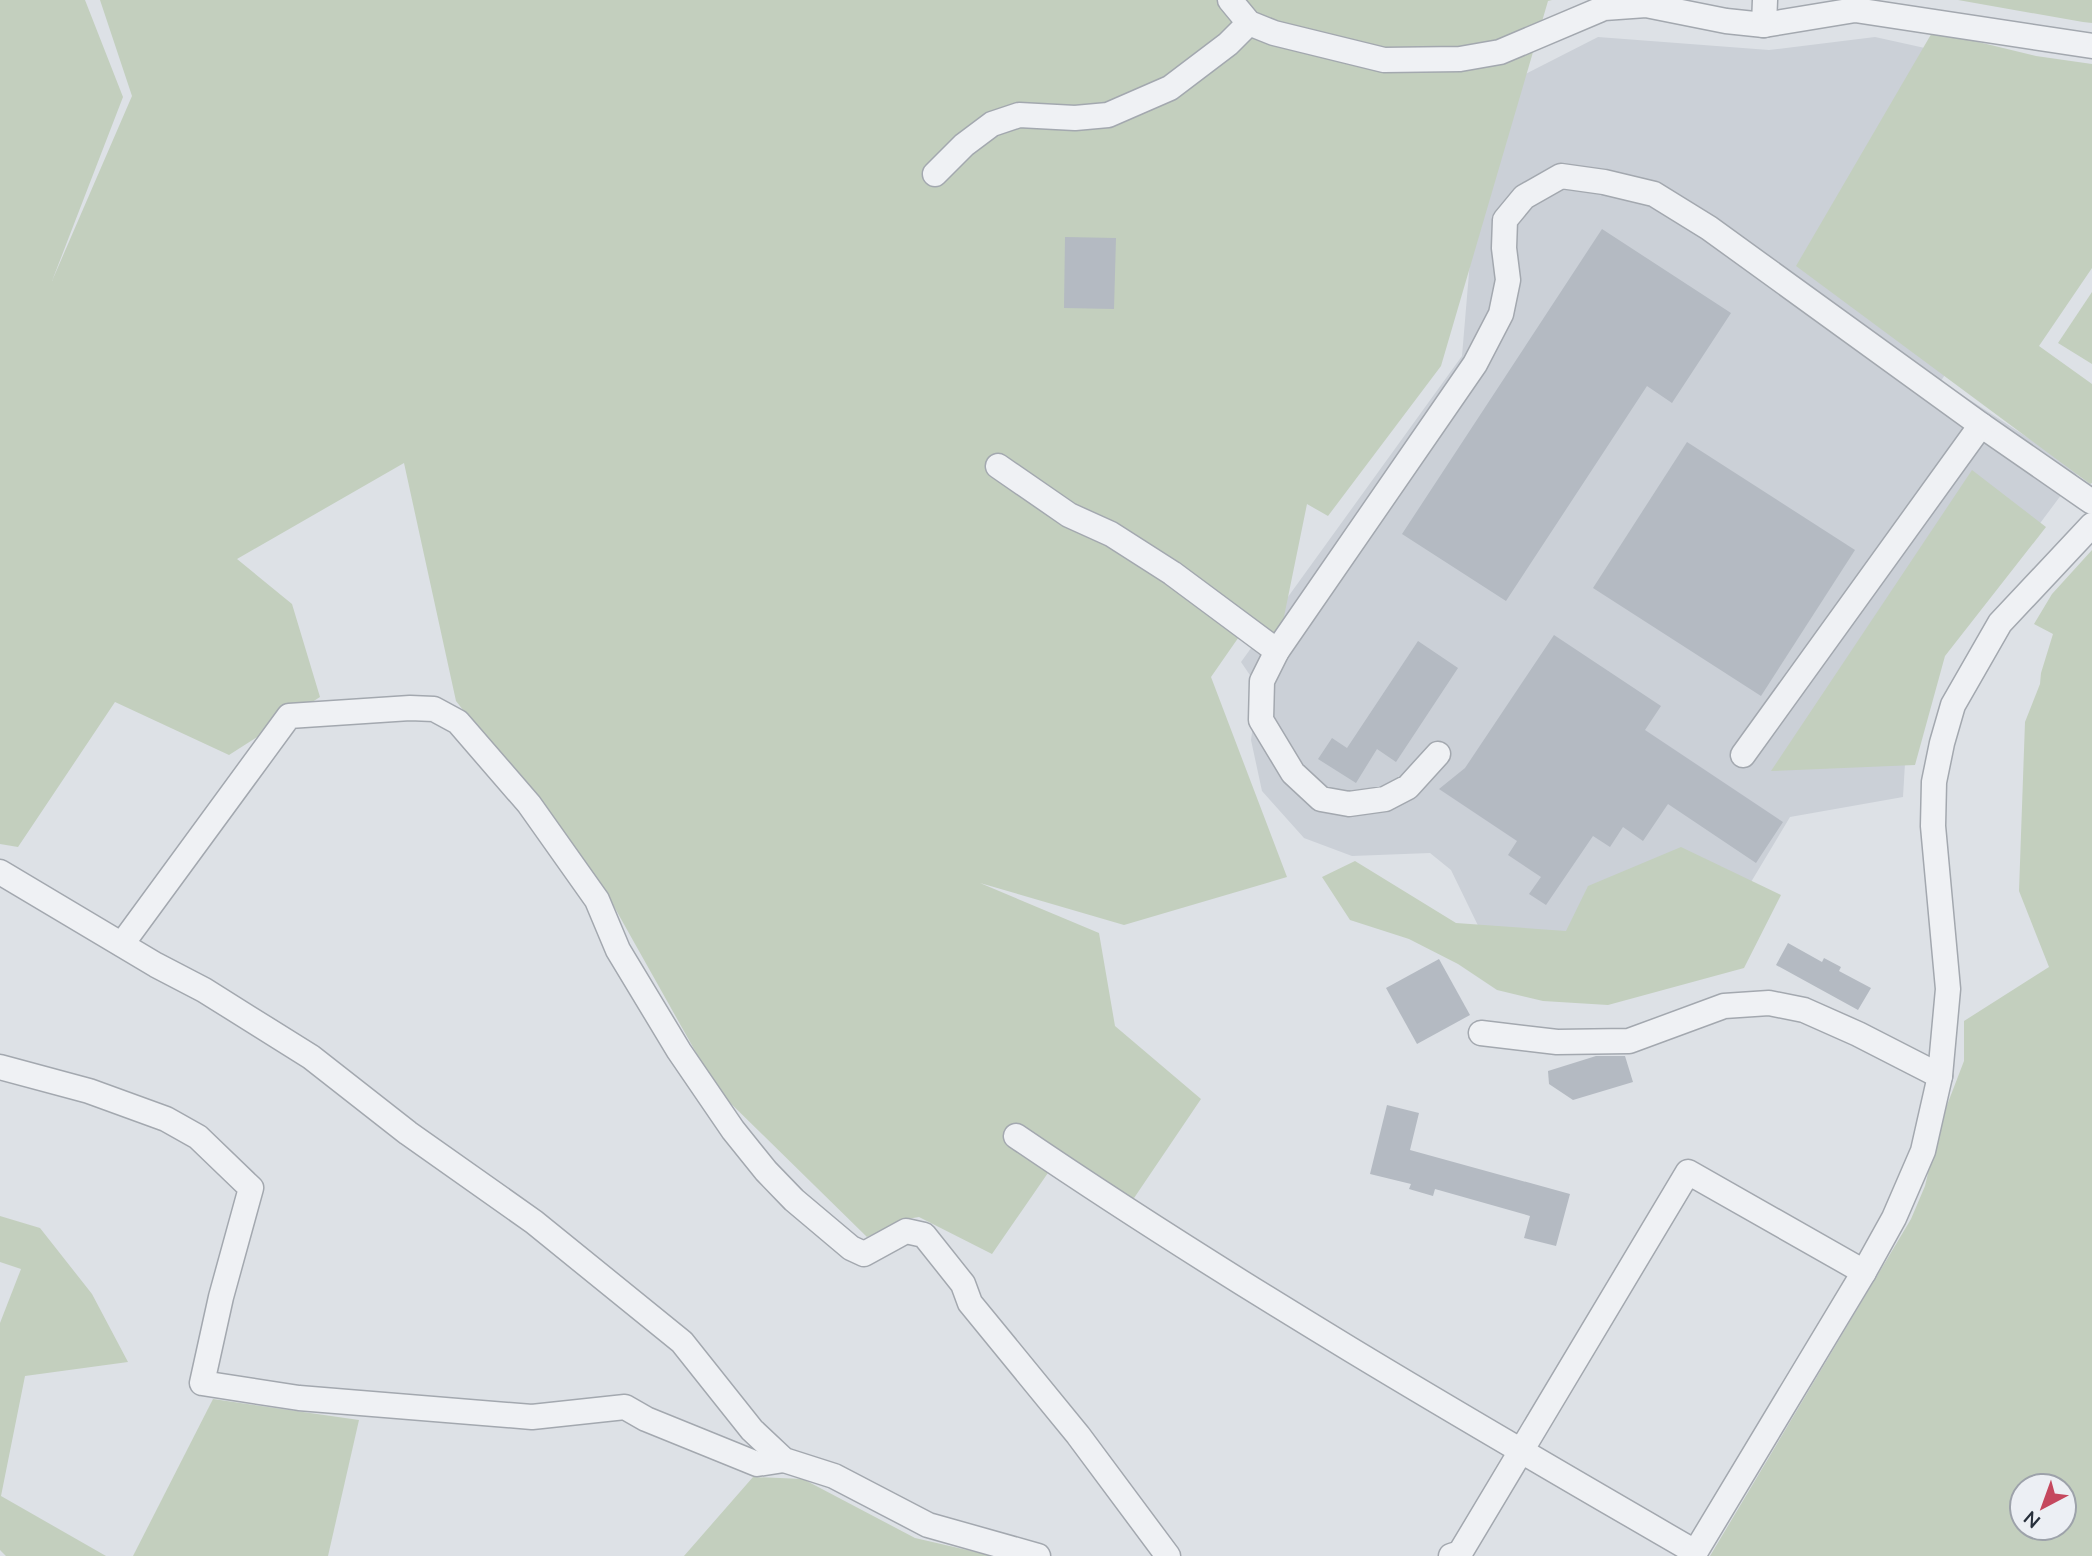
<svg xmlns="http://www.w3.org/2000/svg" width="2092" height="1556" font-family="Mulish,sans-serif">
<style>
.built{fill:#cbd0d7}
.green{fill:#c3cfbe;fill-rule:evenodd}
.building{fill:#b4bac2}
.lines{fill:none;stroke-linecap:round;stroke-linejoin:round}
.minor-casing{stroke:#a3a8af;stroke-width:27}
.minor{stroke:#eff1f4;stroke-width:24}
</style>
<rect width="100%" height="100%" fill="#dde1e6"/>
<path class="built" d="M1598,37L1769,50L1875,37L1943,52L2033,234L1941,381L2079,471L1933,667L1905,763L1903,797L1790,817L1742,897L1548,977L1486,942L1451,870L1430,853L1352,856L1304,838L1262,791L1251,740L1258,687L1241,662L1462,356L1484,95Z"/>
<g class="green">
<path d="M0,0H85L123,97L52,281L132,96L100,0H1552L1548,1L1441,366L1328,516L1307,504L1277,651L1243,631L1211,677L1287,877L1124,925L980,883L1099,933L1115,1026L1201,1099L1130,1204L1061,1154L992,1254L919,1217L907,1219L867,1237L717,1090L607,894L456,701L404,463L237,559L292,604L320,697L229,755L115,702L18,847L0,844Z"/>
<path d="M1958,0H2092V23L2083,22Z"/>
<path d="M1933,31L2036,56L2092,64V268L2039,346L2092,384V483L2090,484L1796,266Z"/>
<path d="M2092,292V364L2058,343Z"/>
<path d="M1972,470L2046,527L1945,656L1915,765L1771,771Z"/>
<path d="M2092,550V1556H1710L1911,1219L1925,1186L1939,1126L1964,1061V1021L2049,967L2019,891L2025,722L2040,684L2041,673L2053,634L2034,624L2052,594ZM2022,1486H2064V1528H2022Z"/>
<path d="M1681,847L1781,895L1744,968L1608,1005L1543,1001L1497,990L1458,964L1409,939L1350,920L1322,877L1355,861L1456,923L1566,931L1588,886Z"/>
<path d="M0,1216L40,1228L92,1294L128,1362L25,1376L1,1496L106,1556H6L0,1550V1323L21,1269L0,1262Z"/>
<path d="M213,1399L359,1420L328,1556H133Z"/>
<path d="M753,1477L803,1479L915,1538L993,1556H684Z"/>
</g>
<g class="building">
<path d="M1602,229L1731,313L1672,403L1647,386L1506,601L1402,534Z"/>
<path d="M1065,237L1116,238L1114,309L1064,308Z"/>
<path d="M1687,442L1855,550L1761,696L1593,588Z"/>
<path d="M1554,635L1661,706L1645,730L1783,822L1756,863L1668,804L1643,841L1623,827L1610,847L1593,836L1546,905L1529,894L1541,877L1508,855L1517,841L1439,789L1465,768Z"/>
<path d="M1418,641L1458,668L1396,762L1377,749L1356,783L1318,759L1332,738L1347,748Z"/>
<path d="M1788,943L1822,962L1824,958L1841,967L1839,971L1871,988L1858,1010L1776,965Z"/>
<path d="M1439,959L1470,1015L1417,1044L1386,988Z"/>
<path d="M1596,1056H1625L1633,1082L1573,1100L1549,1084L1548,1071Z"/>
<path d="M1387,1105L1419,1113L1410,1150L1570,1194L1556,1246L1524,1238L1530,1216L1435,1189L1433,1196L1409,1189L1411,1184L1370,1174Z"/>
</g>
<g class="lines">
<defs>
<g id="minor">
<path d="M1230,0L1249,23L1274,33L1384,60L1460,59L1500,52L1604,8L1646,5L1726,21L1764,25L1855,10L2092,46"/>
<path d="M1764,25L1765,0"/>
<path d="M935,174L964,145L992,124L1019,115L1075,118L1108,115L1170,88L1228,44L1249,23"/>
<path d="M998,466L1069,515L1111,534L1172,573L1277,651"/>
<path d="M1438,754L1408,787L1385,799L1349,804L1321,799L1293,773L1261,720L1262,681L1277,651L1475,364L1501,314L1508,280L1504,248L1505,220L1524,197L1561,176L1604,182L1654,194L1709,228L1981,425L2092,502"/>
<path d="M1743,755L1981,425"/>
<path d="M0,872L156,965L204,990L311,1057L408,1133L534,1222L682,1342L752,1430L784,1460L834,1476L928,1525L1038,1556"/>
<path d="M122,944L289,716L410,708L434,709L458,722L529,804L597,900L618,950L679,1051L733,1130L766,1171L794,1200L851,1248L864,1254L906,1231L924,1235L963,1284L970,1303L1078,1435L1168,1556"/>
<path d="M1481,1033L1557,1042L1629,1041L1724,1006L1769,1003L1804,1010L1858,1034L1940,1076"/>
<path d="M0,1067L89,1091L166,1119L198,1137L251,1188L221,1297L202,1383L299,1398L532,1417L625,1407L646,1419L757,1464L784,1460"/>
<path d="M1016,1136C1235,1285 1465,1419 1695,1552"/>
<path d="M1451,1556L1460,1553L1688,1172L1864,1272"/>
<path d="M1693,1556L1864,1272L1894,1218L1923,1151L1940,1076L1948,989L1933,826L1934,782L1942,743L1953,705L2000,623L2092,525"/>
</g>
</defs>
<use href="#minor" class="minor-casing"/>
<use href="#minor" class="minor"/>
</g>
<g transform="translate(2043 1507) rotate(221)"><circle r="33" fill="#eceff4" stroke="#9da2aa" stroke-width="2"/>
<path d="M0-5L12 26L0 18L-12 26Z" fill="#c5485e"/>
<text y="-10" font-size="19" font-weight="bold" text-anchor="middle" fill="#272f3b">N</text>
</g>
</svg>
